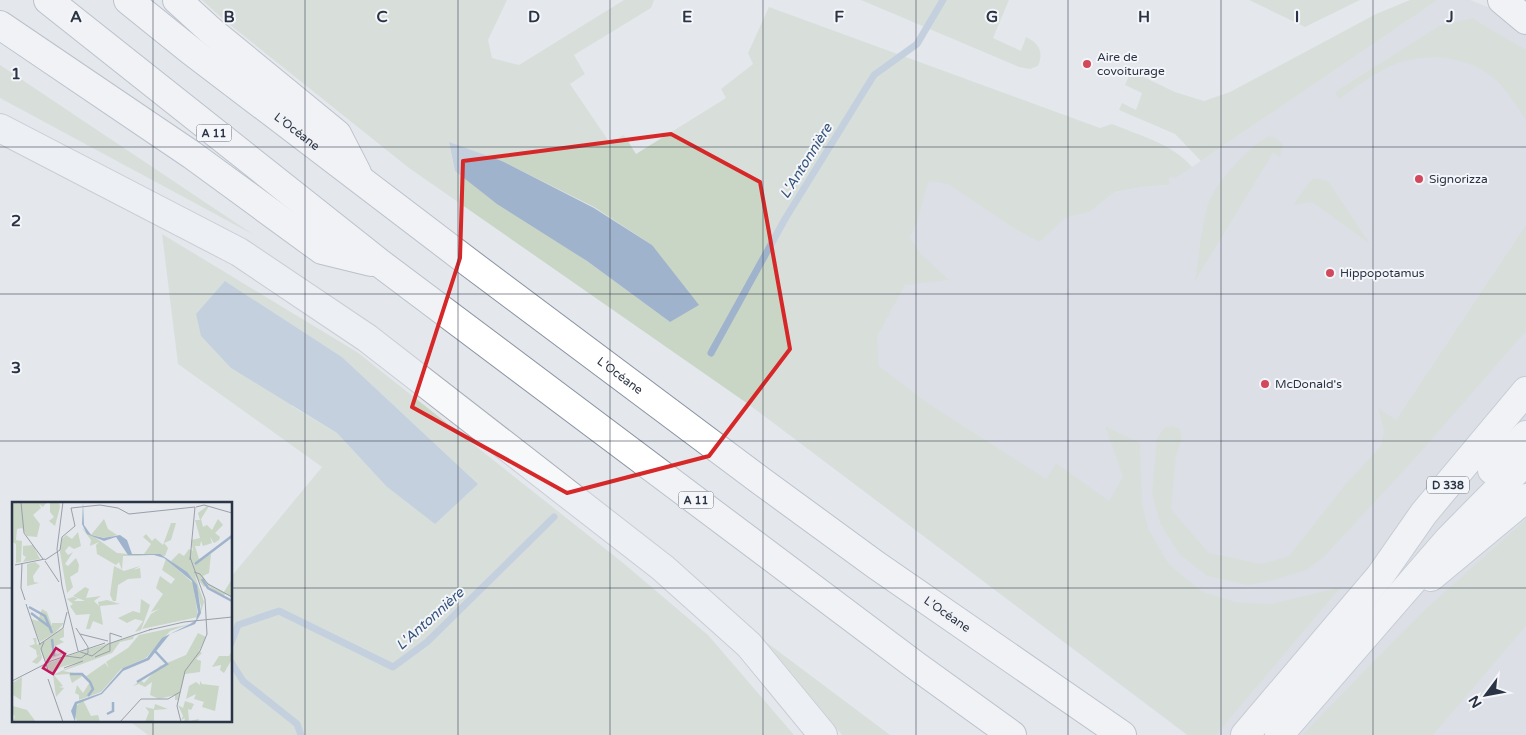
<svg xmlns="http://www.w3.org/2000/svg" width="1526" height="735" font-family="'Varela Round',sans-serif">
<style>
.built{fill:#d2d6de}
.green{fill:#c9d6c5;fill-rule:evenodd}
.water{fill:#9fb4cc}
.lines{fill:none;stroke-linecap:round;stroke-linejoin:round}
.stream{stroke:#9fb4cc;stroke-width:7}
.minor-casing{stroke:#a9aeb7;stroke-width:30}
.primary-casing{stroke:#a3abb8;stroke-width:30}
.motorway-casing{stroke:#8b94a3;stroke-width:30}
.minor{stroke:#f7f8fa;stroke-width:28}
.primary{stroke:#fff;stroke-width:28}
.motorway{stroke:#fff;stroke-width:28}
.marked{fill:none;stroke:#d62828;stroke-width:4;stroke-linejoin:round}
.grid{fill:none;stroke:#2b3445;stroke-width:1;stroke-opacity:0.55}
.poi-dot{fill:#d1495b;stroke:#f4f6f9;stroke-width:2}
.labels{text-anchor:middle;dominant-baseline:central;stroke-width:4;stroke-linejoin:round;paint-order:stroke}
.shield{fill:#f4f6f9;stroke:#676e7b;stroke-width:1}
.shield-label{font-size:11px;font-weight:bold;fill:#2b3445}
.poi-label{font-size:12px;fill:#2b3445;stroke:#f4f6f9;text-anchor:start}
.street-label{font-size:12px;fill:#2b3445;stroke:#f4f6f9}
.water-label{font-size:14px;font-style:italic;fill:#34527a;stroke:#f4f6f9}
.inset-river{fill:none;stroke:#9fb4cc;stroke-width:2.5}
.inset-road{fill:none;stroke:#9a9fa9;stroke-width:1}
.view{fill:#c2185b;fill-opacity:0.15;stroke:#c2185b;stroke-width:2.5}
.inset-edge{fill:none;stroke:#2b3445;stroke-width:2.5}
.grid-label{font-size:16px;text-anchor:middle;font-weight:bold;fill:#2b3445;stroke:#f4f6f9;stroke-width:4;stroke-linejoin:round;paint-order:stroke}
</style>
<rect width="100%" height="100%" fill="#e4e7ec"/>
<path class="built" d="M1438,0H1470L1526,22V735H1187L751,406L912,153L1040,242L1066,216L1090,212L1115,192L1143,187L1169,185L1170,176L1192,167Z"/>
<g class="green">
<path d="M202,0H507L488,40L492,58L519,65L624,0H654L651,8L574,55L585,74L570,84L610,143L624,135L636,154L726,98L721,89L753,64L748,53L769,7L1100,128L1112,124C1139,135 1173,144 1192,167L1175,178L1170,177L1169,185L1143,187L1115,192L1090,212L1066,217L1040,242L1015,229L948,184L929,181C922,200 920,220 910,237L920,253L949,280L905,285L877,337L879,366L926,402L1046,479L1056,463L1109,501L1123,477L1105,426L1140,443L1142,503L1148,528L1169,564L1201,591L1235,602L1271,604L1341,587L1216,735H1188L751,406L409,168L224,20ZM449,143L502,161L594,207L652,245L670,322L587,261L455,171Z"/>
<path d="M861,0H1009L993,38L1021,51L1026,37C1039,43 1044,52 1038,66L1030,69L1019,67Z"/>
<path d="M1249,0H1360L1305,27Z"/>
<path d="M1410,0H1438L1201,161L1175,134L1119,110L1122,103L1136,110L1142,93L1125,85L1131,71L1175,92L1204,101L1230,92L1376,14Z"/>
<path d="M1472,18L1526,50V120C1518,108 1509,94 1499,83C1469,53 1417,50 1381,71C1367,79 1353,89 1339,99L1335,92L1439,26Z"/>
<path d="M0,65L254,235L0,98Z"/>
<path d="M1269,136L1277,139L1283,145L1280,157L1273,153L1195,281C1199,256 1201,228 1208,204C1215,183 1249,146 1269,136Z"/>
<path d="M1315,178L1328,181L1370,244L1312,202L1293,205L1310,181Z"/>
<path d="M1526,225V331L1419,454L1324,557L1307,570L1270,581L1247,585L1207,576L1179,554L1160,523L1152,494L1157,438L1165,427L1173,426L1180,429L1182,439L1176,457L1171,509L1209,553L1262,564L1289,556L1344,486L1381,446L1384,431L1378,408L1396,420Z"/>
<path d="M162,234L357,352L622,562L708,635L794,735H148L129,721H231V577L322,467L178,364ZM225,281L342,357L478,484L386,486L337,433L292,406Z"/>
<path d="M1526,519V626L1433,735H1302L1419,615Z"/>
<path d="M766,642L890,735H842Z"/>
</g>
<g class="water">
<path d="M449,142L502,161L594,208L652,245L699,305L670,322L587,261L497,204L455,171Z"/>
<path d="M225,281L342,357L478,484L435,524L386,486L337,433L231,368L201,336L196,314Z"/>
</g>
<g class="lines">
<g class="stream">
<path d="M711,353L785,219L874,75L917,44L943,0"/>
<path d="M231,643L238,625L279,611L393,667L427,642L554,517"/>
<path d="M231,662L243,681L297,724L301,735"/>
</g>
<defs>
<path id="minor" d="M0,128L239,252L367,338L663,568L749,645L823,735"/>
<g id="primary">
<path d="M1492,470L1526,435"/>
<path d="M1431,577L1526,498"/>
<path d="M1245,735L1380,576L1424,513L1526,391"/>
<path d="M1279,735L1449,539L1526,461"/>
</g>
<g id="motorway">
<path d="M48,0L381,264L915,665L1012,735"/>
<path id="s1" d="M128,0L190,50L463,258L761,481L876,565L1122,735"/>
<path d="M177,0L210,30L337,134L357,173"/>
<path d="M1502,0L1526,20"/>
<path d="M0,25L192,155L322,250L371,262"/>
</g>
</defs>
<use href="#minor" class="minor-casing"/>
<use href="#primary" class="primary-casing"/>
<use href="#motorway" class="motorway-casing"/>
<use href="#minor" class="minor"/>
<use href="#primary" class="primary"/>
<use href="#motorway" class="motorway"/>
</g>
<path d="M0 0H1526V735H0ZM671,134L760,182L790,349L709,456L567,493L412,407L460,258L463,161Z" fill="#e4e7ec" fill-opacity=".55" fill-rule="evenodd"/>
<path class="marked" d="M671,134L760,182L790,349L709,456L567,493L412,407L460,258L463,161Z"/>
<path class="grid" d="M153,0V504M305,0V735M458,0V735M610,0V735M763,0V735M916,0V735M1068,0V735M1221,0V735M1373,0V735M0,147H1526M0,294H1526M0,441H1526M0,588H14M231,588H1526M153,721V735"/>
<g class="poi-dot">
<circle cx="1087" cy="64" r="5"/>
<circle cx="1419" cy="179" r="5"/>
<circle cx="1330" cy="273" r="5"/>
<circle cx="1265" cy="384" r="5"/>
</g>
<g class="labels">
<g class="shield">
<rect x="196.5" y="124.5" width="35" height="17" rx="4"/>
<rect x="1427" y="476.5" width="42" height="17" rx="4"/>
<rect x="678.5" y="491.5" width="35" height="17" rx="4"/>
</g>
<g class="shield-label">
<text x="214" y="133">A 11</text>
<text x="1448" y="485">D 338</text>
<text x="696" y="500">A 11</text>
</g>
<g class="poi-label">
<text x="1097" y="57">Aire de<tspan x="1097" dy="14">covoiturage</tspan></text>
<text x="1429" y="179">Signorizza</text>
<text x="1340" y="273">Hippopotamus</text>
<text x="1275" y="384">McDonald's</text>
</g>
<g class="street-label">
<text stroke="none"><textPath href="#s1" startOffset="214">L’Océane</textPath></text>
<text stroke="none"><textPath href="#s1" startOffset="619">L’Océane</textPath></text>
<text stroke="none"><textPath href="#s1" startOffset="1024">L’Océane</textPath></text>
</g>
<g class="water-label">
<text transform="translate(806 161) rotate(-58)">L'Antonnière</text>
<text transform="translate(430 619) rotate(-42)">L'Antonnière</text>
</g>
</g>
<g transform="translate(12 502)">
<rect width="220" height="220" fill="#e4e7ec"/>
<path d="M0,0H35L31,5L27,2L29,6L21,13L28,22L25,35L15,34L10,26L5,27L4,38L10,39L9,60L4,61V42L0,40ZM38,0H47L48,5L43,24L37,19L42,15L38,10ZM195,4H197L189,17L191,25L195,23L200,28L206,17L211,23L203,31L208,35L207,38L202,41L198,35L200,41L191,44L189,39L188,44H183L187,57L202,49L196,53L199,52L197,71L191,74L195,81L212,90L220,77V98L218,94L213,92L211,95L195,83L192,85L183,74L192,100L187,116L189,105L184,82L159,59L167,51L172,54L177,47L181,49L179,38L188,36L183,18H188L186,11ZM92,17L96,27L105,33L94,36L79,33ZM159,21H164L159,38L152,41L156,46L153,54L132,52L139,42L131,35L134,32L140,39L143,36L151,43ZM70,26L105,51L138,54H111L110,68L107,60L104,63L85,52L84,43L87,40L78,44L79,38ZM66,30L69,44L62,47L57,44L53,49L56,53L61,50L53,62L56,64L64,56L67,63L66,70L58,75L61,85L55,91L48,50L50,37L54,33L60,37ZM21,43L28,57L11,60L14,55L11,53V44ZM154,57L181,81L186,115L130,127L139,112L147,107L139,110L151,92L144,86L148,74L159,82L163,77L150,68ZM23,60L28,64L21,74L22,80L27,81L15,84V62ZM102,64L112,69L128,64L121,68L128,66L129,76L116,77L106,83L104,99H101L98,93ZM73,85L77,87L74,96L89,94L82,99L87,104L86,100L95,98L108,102L88,104L91,123L81,119L78,127H74L78,112L64,113L58,104L61,102L55,97L61,95L66,96L62,99H73L61,94ZM129,97L138,103L129,128L123,130L131,119L123,117L115,121L106,116L121,109L128,111ZM30,107L35,110L40,124V121H52L43,131L28,140L19,117L26,119ZM178,122L158,129L134,156L109,167L89,190L67,198V193L63,191L65,183L71,191L78,180L73,175L93,161L97,166L94,160L116,146L127,133ZM52,126V135L47,137L52,140L39,146L45,152L58,149L33,159L27,145L30,155L29,158L25,162L20,160L28,152L25,154L24,148L17,144L23,142L21,136H24L25,143ZM186,131L194,135L187,149L190,151L184,157L189,159L188,170L173,172L166,198H163V193L147,197L138,193L140,180L133,185L127,182L121,184L129,178L132,181L148,164L174,153ZM122,134L121,137L108,140L100,151L51,169L72,173L60,181L57,172L42,173L51,184L47,185L52,186L44,195L41,173L68,160L49,165L40,172L34,162L76,147L75,154L77,147ZM220,149V157L212,171L208,168L209,163L200,165L207,154H217ZM10,175L9,198L1,193V204L15,208L24,220H0L3,215L0,210V181ZM188,179L190,182L207,184L203,209L190,205L192,200L182,197L184,192L174,197L177,184L184,180L188,183ZM71,198L79,214L86,213L88,220H65L62,206ZM173,199L182,202L179,208L176,207L177,219L187,217L186,220H172L173,216L169,218L171,214L166,203L171,206ZM143,202L156,207L142,208V220H133L137,210L133,205L142,207Z" fill="#c9d6c5"/>
<path d="M71,0L72,23L79,33L92,36L108,33L115,38L120,52H148L175,70L185,83L189,111L183,122L158,132L137,158L111,169L90,192L65,202L63,220L59,209L63,200L89,191L111,166L135,156L150,136L178,122L184,118L186,110L180,79L152,56L142,53H116L104,35L92,39L75,32L70,22Z" fill="#9fb4cc"/>
<path class="inset-river" d="M183,62L220,34M190,77L196,86L220,99M17,105L33,114L40,131M19,111L39,126M40,137L42,154M58,172H70L78,180L81,187L76,194M125,180L155,162L142,148M95,212L101,209V200"/>
<path class="inset-road" d="M9,0L12,31L31,57M51,0L45,47L50,84L66,149L80,154L96,142L140,127M184,5L192,3L220,11M117,12L183,5M33,58L48,48L50,35L63,24L59,6L88,3L106,6L117,12M178,58L183,5M33,59L47,80M10,61L9,86L13,98M3,63L33,57M182,70L188,72L196,82L220,95M14,102L28,143M137,128L172,120L220,115M68,132L96,139M32,140L29,147L37,171M28,142L51,126L55,110M54,154L69,156L76,151V145L64,126M83,155L98,149V131L110,135M52,166L71,159M36,177L51,220M0,179L39,159L93,141M108,220L129,197H156L168,190M169,220L165,204L173,169L188,149L195,132L193,97L178,55"/>
<path class="view" d="M44,146L53,152L41,172L31,166Z"/>
<rect width="220" height="220" class="inset-edge"/>
</g>
<g class="grid-label">
<text x="76" y="22">A</text>
<text x="229" y="22">B</text>
<text x="382" y="22">C</text>
<text x="534" y="22">D</text>
<text x="687" y="22">E</text>
<text x="839" y="22">F</text>
<text x="992" y="22">G</text>
<text x="1144" y="22">H</text>
<text x="1297" y="22">I</text>
<text x="1450" y="22">J</text>
<text x="16" y="79">1</text>
<text x="16" y="226">2</text>
<text x="16" y="373">3</text>
</g>
<g transform="translate(1486 695) rotate(238)" stroke="#f4f6f9" stroke-width="4" paint-order="stroke">
<path d="M0-4L9 19L0 12L-9 19Z" fill="#2b3445"/>
<text y="-8" font-size="14" font-weight="bold" text-anchor="middle" fill="#2b3445">N</text>
</g>
</svg>
